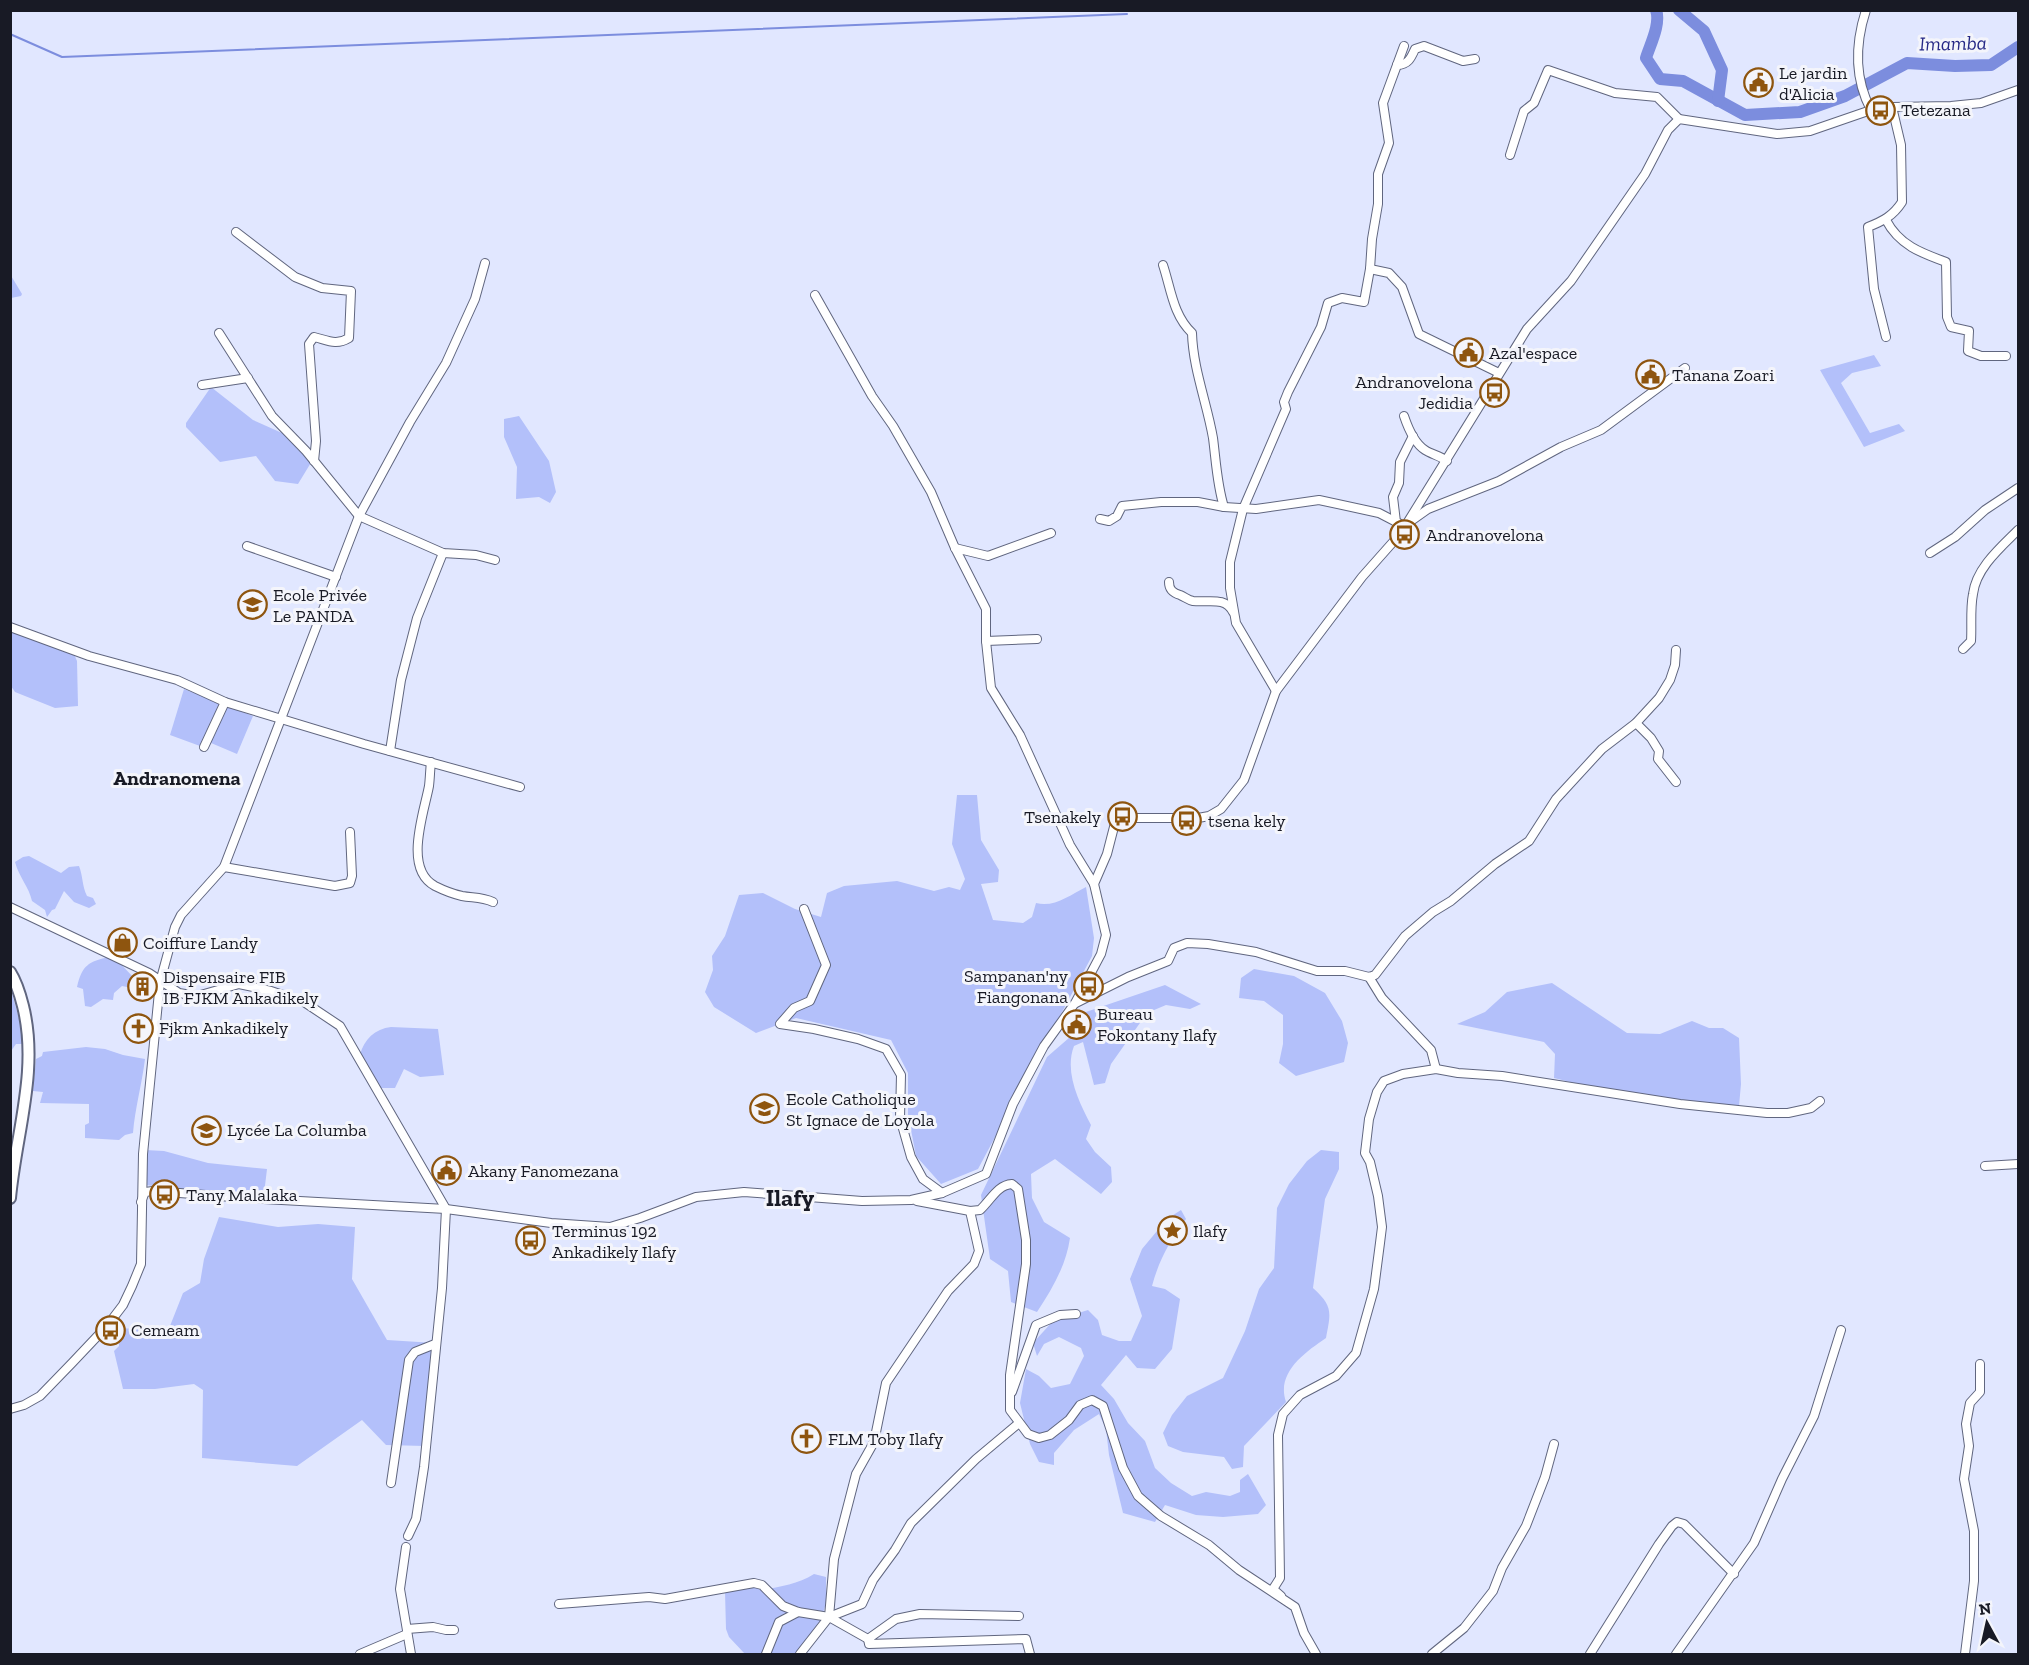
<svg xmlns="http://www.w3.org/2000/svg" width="2029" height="1665" font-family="'Zilla Slab',serif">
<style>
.green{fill:#b3c0fa}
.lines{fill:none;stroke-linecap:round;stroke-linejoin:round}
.stream{stroke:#7c8dde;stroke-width:2}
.river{stroke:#7c8dde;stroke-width:12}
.minor-casing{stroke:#60667f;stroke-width:10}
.major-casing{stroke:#60667f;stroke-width:14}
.minor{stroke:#fff;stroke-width:8}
.major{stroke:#fff;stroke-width:10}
.labels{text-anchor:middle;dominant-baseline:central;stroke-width:6;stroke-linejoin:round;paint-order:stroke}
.poi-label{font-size:18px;fill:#181a25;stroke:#f4f5fb;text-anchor:start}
.water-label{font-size:20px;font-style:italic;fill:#252886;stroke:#f4f5fb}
.neighbourhood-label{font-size:20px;font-weight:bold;fill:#181a25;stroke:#f4f5fb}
.district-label{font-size:24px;font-weight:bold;fill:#181a25;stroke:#f4f5fb}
</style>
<rect width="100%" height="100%" fill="#e1e7ff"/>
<g class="green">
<path d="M10,274L22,294L21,296L11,298Z"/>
<path d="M1874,355L1881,366L1852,373L1841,383L1870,433L1899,424L1905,431L1864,447L1820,370Z"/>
<path d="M211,387L253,420L282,433L312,461L298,484L275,481L256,456L220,462L186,427V423Z"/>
<path d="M519,416L549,461L556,492L550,503L539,497L516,499L517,467L504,437V419Z"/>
<path d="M10,628L74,654L77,661L78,706L55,708L15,692L11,686Z"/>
<path d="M184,689L253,716L237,754L204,740L200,746L170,735Z"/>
<path d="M957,795H977L981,840L999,870L998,882L981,884L993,920L1023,923L1032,917L1036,903C1054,908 1070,895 1086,887L1094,938L1092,956L978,1169L941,1184L916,1156L908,1114V1073L891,1040L796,1018L756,1033L714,1007L705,992L713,970L712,956L725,936L739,895L763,893L795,909L821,917L827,893L844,886L897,881L934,891L949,887L960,890L965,879L952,844Z"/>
<path d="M29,856L61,873L69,867L79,866C83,876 82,886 87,896L93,898L96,904L89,908L74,902L64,891L55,909L52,910L47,917L45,910L32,901C29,887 19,877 15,862L23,857Z"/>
<path d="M110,957L117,960L133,977L132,988L122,986L114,993L113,1000L103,999L91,1007L85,1006L83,989L77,987C82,966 88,961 110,957Z"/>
<path d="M1254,969L1294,976L1325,993L1342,1021L1348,1043L1344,1062L1296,1076L1279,1063L1283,1044V1015L1264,1001L1239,998L1241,978Z"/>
<path d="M1552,983L1627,1033L1660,1034L1692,1021L1709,1028H1723L1739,1038L1741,1084L1739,1106L1723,1107L1611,1092L1554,1078L1555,1054L1544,1042L1457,1024L1485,1012L1507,992Z"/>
<path d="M1165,985L1201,1004L1190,1009L1166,1005L1147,1013L1111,1064L1105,1083L1094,1085L1083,1042L1074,1046C1064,1072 1079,1102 1091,1125L1086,1139L1095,1152L1111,1167L1112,1182L1101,1194L1055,1159L1031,1174L1032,1198L1044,1222L1070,1238C1066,1266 1052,1289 1037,1312L1011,1302L1008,1271L990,1259L981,1195L1047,1057L1085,1024L1080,1014Z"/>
<path d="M10,986L26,1044H16L11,1051Z"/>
<path d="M391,1027L438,1029L444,1075L420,1077L404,1069L395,1088H380L360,1055C364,1039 375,1029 391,1027Z"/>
<path d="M86,1047L105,1049L123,1055L145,1059C142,1084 135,1108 133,1133L125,1135L119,1140L85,1138V1125L89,1123V1104L40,1103L43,1092L33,1091L36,1059L42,1056L43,1052Z"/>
<path d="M145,1150L164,1151L208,1163L267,1169L264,1194L179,1190L146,1185Z"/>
<path d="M1321,1150L1339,1152V1169L1325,1199L1313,1288C1333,1306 1331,1312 1326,1338C1304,1353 1276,1373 1286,1402L1244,1446L1243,1467L1232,1469L1224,1457L1183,1452L1168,1446L1163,1433L1172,1415L1187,1396L1223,1378L1245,1331L1259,1289L1274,1268L1277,1208L1289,1184L1307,1161Z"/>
<path d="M1181,1210L1186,1219C1170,1240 1159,1260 1152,1286L1165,1289L1180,1299L1172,1349L1155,1369L1137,1368L1126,1355L1101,1385L1114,1399L1128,1423L1145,1441L1155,1468L1171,1483L1192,1496L1206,1492L1230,1496L1240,1492V1480L1248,1474L1266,1505L1258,1514L1223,1517L1196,1515L1165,1505L1155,1522L1123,1513L1109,1455L1106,1429L1099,1414L1074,1430L1054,1453V1465L1039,1462L1030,1444L1020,1403L1026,1369L1039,1376L1051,1388L1070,1384L1084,1356L1081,1348L1059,1337L1044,1344L1037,1356L1033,1343L1053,1321L1088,1310L1098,1320L1102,1335L1119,1341H1131L1142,1316L1130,1279L1142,1249L1167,1219Z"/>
<path d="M219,1217L278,1227L318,1224L355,1227L352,1279L387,1340L435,1343L425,1446L386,1445L362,1420L297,1466L202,1458L203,1390L194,1384L155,1389H123L114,1351L119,1346V1328L168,1331L183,1293L200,1283L204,1259Z"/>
<path d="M814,1574L826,1577V1603L821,1620L796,1654H745L729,1637L726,1629L725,1592L754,1586L761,1590C780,1587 798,1584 814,1574Z"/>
</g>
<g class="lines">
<path class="stream" d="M10,34L62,57L1127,14"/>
<g class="river">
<path d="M1656,10C1661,24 1650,45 1646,58L1660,79L1683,81L1745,115L1800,112L1845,96L1907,63L1955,66L1991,65L2018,47"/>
<path d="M1679,10L1704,31L1722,70L1718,101"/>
</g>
<defs>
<g id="minor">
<path d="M1866,10C1855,44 1854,78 1871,110"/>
<path d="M1404,46L1383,103L1389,143L1378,174V204L1372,239L1370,269L1389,273L1402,287L1419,334L1499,373"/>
<path d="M1397,65C1408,65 1411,58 1415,49L1424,46L1463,61L1475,59"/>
<path d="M1510,155L1524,111L1534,103L1548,70L1615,93L1657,97L1679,119"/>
<path d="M1886,220C1899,245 1921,253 1946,262L1947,317L1951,327L1969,331L1968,351L1981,356H2006"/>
<path d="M236,232L295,277L322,288L351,291L349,338C336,346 327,340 314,337L309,344L316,441L314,461"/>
<path d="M1163,265C1171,289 1173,315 1192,333C1193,369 1207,403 1213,438C1216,461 1217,485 1224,507"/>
<path d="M815,295L872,396L893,426L931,492L955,548L986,609V641L991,688L1020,735L1070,845L1094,884"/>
<path d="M219,333L272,416L306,451L359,516L443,553L476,555L495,560"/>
<path d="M1886,337L1874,289L1868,227C1883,221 1893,216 1902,202L1901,145L1892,107"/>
<path d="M202,385L248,378"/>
<path d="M1404,416C1408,428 1414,443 1425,450C1431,454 1440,456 1447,461"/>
<path d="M1100,519L1109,521L1117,516L1122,506L1161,502H1198L1224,507L1256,509L1319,500L1379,513L1404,526L1428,509L1499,481L1561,447L1601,430L1685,368"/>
<path d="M1396,522L1393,497L1399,483L1400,462L1413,436"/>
<path d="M247,546L336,577"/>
<path d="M955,548L988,556L1051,533"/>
<path d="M1930,553L1955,537L1985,510L2018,488"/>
<path d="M1169,582C1169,590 1173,593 1180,595C1185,597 1188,600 1193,601C1208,603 1225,596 1233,612"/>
<path d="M10,627L89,656L177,680L225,702L364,744L520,787"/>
<path d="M986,641L1037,639"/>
<path d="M1963,649L1971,641C1972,626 1970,609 1973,594C1976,568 2001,547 2018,530"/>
<path d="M1276,691L1236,623L1230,588V562L1243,509L1286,409L1284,402L1288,392L1321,327L1328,303L1342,298L1364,302L1370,269"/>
<path d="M1636,723L1651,738L1659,751L1658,759L1676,782"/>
<path d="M204,747L225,702"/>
<path d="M390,751L401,680L417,618L443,553"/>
<path d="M431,762C430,770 430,778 429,786C424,813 403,869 435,886C443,890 453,894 462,896C473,898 482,897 493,902"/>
<path d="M224,867L335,886L350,883L352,876L350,832"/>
<path d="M10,907L149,973L179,993L197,996L239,984L271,991L304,1002L340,1026L446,1209L442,1288L424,1467L416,1519L408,1536"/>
<path d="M804,909L826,965L810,1001L794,1008L780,1024L814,1029L858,1039L886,1049L901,1075L900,1118L911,1157L923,1179L942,1193"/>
<path d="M1369,977L1382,998L1431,1050L1436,1069"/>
<path d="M1076,1003L1128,977L1168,961L1174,948L1187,943L1208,944L1256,952L1317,971H1345L1369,977L1375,975L1405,936L1433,912L1451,901L1495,864L1529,841L1556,799L1602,749L1636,723L1659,698L1670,680L1675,665L1676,650"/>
<path d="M1985,1166L2018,1164"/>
<path d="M917,1201L970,1211L980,1210C991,1200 997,1185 1012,1184L1018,1189L1026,1240V1264L1010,1375V1410L1028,1434L1039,1438L1050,1435L1069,1420L1080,1405L1092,1400L1103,1406L1123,1468L1138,1496L1161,1516L1209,1545L1239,1570L1295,1607L1304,1633L1316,1654"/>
<path d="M141,1202L145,1192L153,1191L245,1198L446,1209L551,1223L610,1227L640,1218L696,1197L744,1192L862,1201L911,1200L942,1193L986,1174L1013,1104L1044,1046L1075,1003L1101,954L1106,935L1094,884L1107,854L1115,823L1123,818H1198L1209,816L1221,809L1244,780L1276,691L1362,577L1401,533L1527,329L1571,281L1645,174L1668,130L1679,119L1777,134L1810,131L1871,110L1892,107L1951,106L1981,103L2018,90"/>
<path d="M1012,1392L1036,1325L1060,1315L1076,1314"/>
<path d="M10,1409L24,1405L40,1396L72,1363L107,1326L123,1305L132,1286L141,1264L143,1154L160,982L175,927L181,915L224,867L359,516L410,422L446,363L475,299L485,263"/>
<path d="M391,1483L409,1360L415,1352L435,1344"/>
<path d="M406,1547L400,1589L411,1654"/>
<path d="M1281,1596L1273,1589L1280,1578L1278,1435L1283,1414L1300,1395L1336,1376L1356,1353L1374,1289L1380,1243L1382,1227L1378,1196L1370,1162L1365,1153L1369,1119L1377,1092L1384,1081L1403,1074L1436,1069L1458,1073L1502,1076L1680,1104L1767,1113H1788L1811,1108L1820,1101"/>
<path d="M559,1604L649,1597L665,1599L754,1583L762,1585L783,1606L798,1612L829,1617L868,1639"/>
<path d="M1019,1616L920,1614L896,1619L868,1639L869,1644L1026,1639L1030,1654"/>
<path d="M829,1617L834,1559L856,1474L874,1442L886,1383L948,1291L974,1264L979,1251L970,1211"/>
<path d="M407,1629L433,1627L446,1630H454"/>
<path d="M360,1654L407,1634"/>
<path d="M766,1654L779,1622L798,1612"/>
<path d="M800,1654L829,1617L862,1604L873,1580L895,1550L911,1523L976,1459L1019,1423"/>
<path d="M1432,1654L1464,1628L1493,1591L1502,1568L1526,1526L1545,1477L1554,1444"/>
<path d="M1590,1654L1659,1544L1672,1526L1677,1522L1684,1524L1734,1574"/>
<path d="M1676,1654L1754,1543L1782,1479L1814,1416L1841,1330"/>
<path d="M1965,1654L1974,1581V1531L1964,1479L1969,1446L1966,1424L1970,1403L1980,1392V1364"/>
</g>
<path id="major" d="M10,972C17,983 20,994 23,1006C39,1070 16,1133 10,1198"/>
</defs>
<use href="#minor" class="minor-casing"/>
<use href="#major" class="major-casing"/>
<use href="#minor" class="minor"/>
<use href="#major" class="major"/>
</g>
<defs>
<symbol id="civic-ring" viewBox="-11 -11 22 22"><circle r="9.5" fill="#f4f5fb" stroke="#8e550f" stroke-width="1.5"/><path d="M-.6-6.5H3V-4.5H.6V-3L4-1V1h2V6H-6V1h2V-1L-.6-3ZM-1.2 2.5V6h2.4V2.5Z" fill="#8e550f"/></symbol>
<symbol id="bus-ring" viewBox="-11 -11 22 22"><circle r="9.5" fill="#f4f5fb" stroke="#8e550f" stroke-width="1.5"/><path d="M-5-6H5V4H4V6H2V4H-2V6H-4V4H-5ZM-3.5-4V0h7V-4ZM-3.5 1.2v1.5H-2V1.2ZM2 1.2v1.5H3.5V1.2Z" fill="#8e550f"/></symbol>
<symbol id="school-ring" viewBox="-11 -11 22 22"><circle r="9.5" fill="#f4f5fb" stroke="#8e550f" stroke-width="1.5"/><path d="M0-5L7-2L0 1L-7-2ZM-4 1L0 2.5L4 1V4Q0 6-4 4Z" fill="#8e550f"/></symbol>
<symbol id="shop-ring" viewBox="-11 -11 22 22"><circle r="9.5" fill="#f4f5fb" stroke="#8e550f" stroke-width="1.5"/><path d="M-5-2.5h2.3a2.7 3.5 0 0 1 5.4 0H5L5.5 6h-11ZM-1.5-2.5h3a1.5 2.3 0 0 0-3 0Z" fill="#8e550f"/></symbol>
<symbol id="building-ring" viewBox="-11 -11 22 22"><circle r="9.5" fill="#f4f5fb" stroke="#8e550f" stroke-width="1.5"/><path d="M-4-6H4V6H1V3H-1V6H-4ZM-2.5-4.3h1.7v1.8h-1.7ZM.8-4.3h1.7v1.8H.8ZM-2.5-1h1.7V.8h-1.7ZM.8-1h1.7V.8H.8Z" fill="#8e550f"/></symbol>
<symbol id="church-ring" viewBox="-11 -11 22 22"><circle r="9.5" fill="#f4f5fb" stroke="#8e550f" stroke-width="1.5"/><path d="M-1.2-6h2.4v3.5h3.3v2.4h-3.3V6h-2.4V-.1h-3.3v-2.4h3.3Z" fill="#8e550f"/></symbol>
<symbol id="sight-ring" viewBox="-11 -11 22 22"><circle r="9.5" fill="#f4f5fb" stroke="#8e550f" stroke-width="1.5"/><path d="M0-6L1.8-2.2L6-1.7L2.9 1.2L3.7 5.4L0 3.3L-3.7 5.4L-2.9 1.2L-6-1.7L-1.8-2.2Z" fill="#8e550f"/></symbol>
</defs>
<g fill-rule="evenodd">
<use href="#civic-ring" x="1742" y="66" width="33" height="33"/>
<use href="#bus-ring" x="1864" y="94" width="33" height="33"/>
<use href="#civic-ring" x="1452" y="336" width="33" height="33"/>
<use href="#civic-ring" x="1634" y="358" width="33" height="33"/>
<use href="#bus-ring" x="1478" y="376" width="33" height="33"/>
<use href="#bus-ring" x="1388" y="518" width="33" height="33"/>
<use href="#school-ring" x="236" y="588" width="33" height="33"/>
<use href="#bus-ring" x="1106" y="800" width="33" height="33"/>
<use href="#bus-ring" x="1170" y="804" width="33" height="33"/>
<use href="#shop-ring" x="106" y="926" width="33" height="33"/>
<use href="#bus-ring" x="1072" y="970" width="33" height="33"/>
<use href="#building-ring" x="126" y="970" width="33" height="33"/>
<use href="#civic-ring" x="1060" y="1008" width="33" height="33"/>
<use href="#church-ring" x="122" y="1012" width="33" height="33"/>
<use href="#school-ring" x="748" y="1092" width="33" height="33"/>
<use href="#school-ring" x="190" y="1114" width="33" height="33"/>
<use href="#civic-ring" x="430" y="1154" width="33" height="33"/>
<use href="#bus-ring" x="148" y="1178" width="33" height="33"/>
<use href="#sight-ring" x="1156" y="1214" width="33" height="33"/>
<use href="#bus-ring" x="514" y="1224" width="33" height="33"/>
<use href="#bus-ring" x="94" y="1314" width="33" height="33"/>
<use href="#church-ring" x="790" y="1422" width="33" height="33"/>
</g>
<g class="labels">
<g class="poi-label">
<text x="1779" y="73">Le jardin<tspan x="1779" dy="21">d'Alicia</tspan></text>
<text x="1901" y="110">Tetezana</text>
<text x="1489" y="353">Azal'espace</text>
<text x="1672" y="375">Tanana Zoari</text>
<text x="1473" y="382" text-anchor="end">Andranovelona<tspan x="1473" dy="21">Jedidia</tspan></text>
<text x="1426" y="535">Andranovelona</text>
<text x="273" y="595">Ecole Privée<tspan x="273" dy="21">Le PANDA</tspan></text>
<text x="1101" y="817" text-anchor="end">Tsenakely</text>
<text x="1208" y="821">tsena kely</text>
<text x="143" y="943">Coiffure Landy</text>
<text x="1068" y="976" text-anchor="end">Sampanan'ny<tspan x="1068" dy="21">Fiangonana</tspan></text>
<text x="163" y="977">Dispensaire FIB<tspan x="163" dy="21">IB FJKM Ankadikely</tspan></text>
<text x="1097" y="1014">Bureau<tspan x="1097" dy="21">Fokontany Ilafy</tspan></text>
<text x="159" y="1028">Fjkm Ankadikely</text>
<text x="786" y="1099">Ecole Catholique<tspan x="786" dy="21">St Ignace de Loyola</tspan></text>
<text x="227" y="1130">Lycée La Columba</text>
<text x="468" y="1171">Akany Fanomezana</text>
<text x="186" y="1195">Tany Malalaka</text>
<text x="552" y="1231">Terminus 192<tspan x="552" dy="21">Ankadikely Ilafy</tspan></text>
<text x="1193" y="1231">Ilafy</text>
<text x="131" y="1330">Cemeam</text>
<text x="828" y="1439">FLM Toby Ilafy</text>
</g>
<g class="water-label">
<text transform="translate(1953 43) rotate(-1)">Imamba</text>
</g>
<g class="neighbourhood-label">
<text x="177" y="778">Andranomena</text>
</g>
<g class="district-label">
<text x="790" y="1197">Ilafy</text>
</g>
</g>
<rect width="2029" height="1665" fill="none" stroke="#181a25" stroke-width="24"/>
<g transform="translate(1987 1623) rotate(352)" stroke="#f4f5fb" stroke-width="4.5" paint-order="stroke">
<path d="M0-4.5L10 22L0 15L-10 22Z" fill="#181a25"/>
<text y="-9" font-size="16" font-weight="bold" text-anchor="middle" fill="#181a25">N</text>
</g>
</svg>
